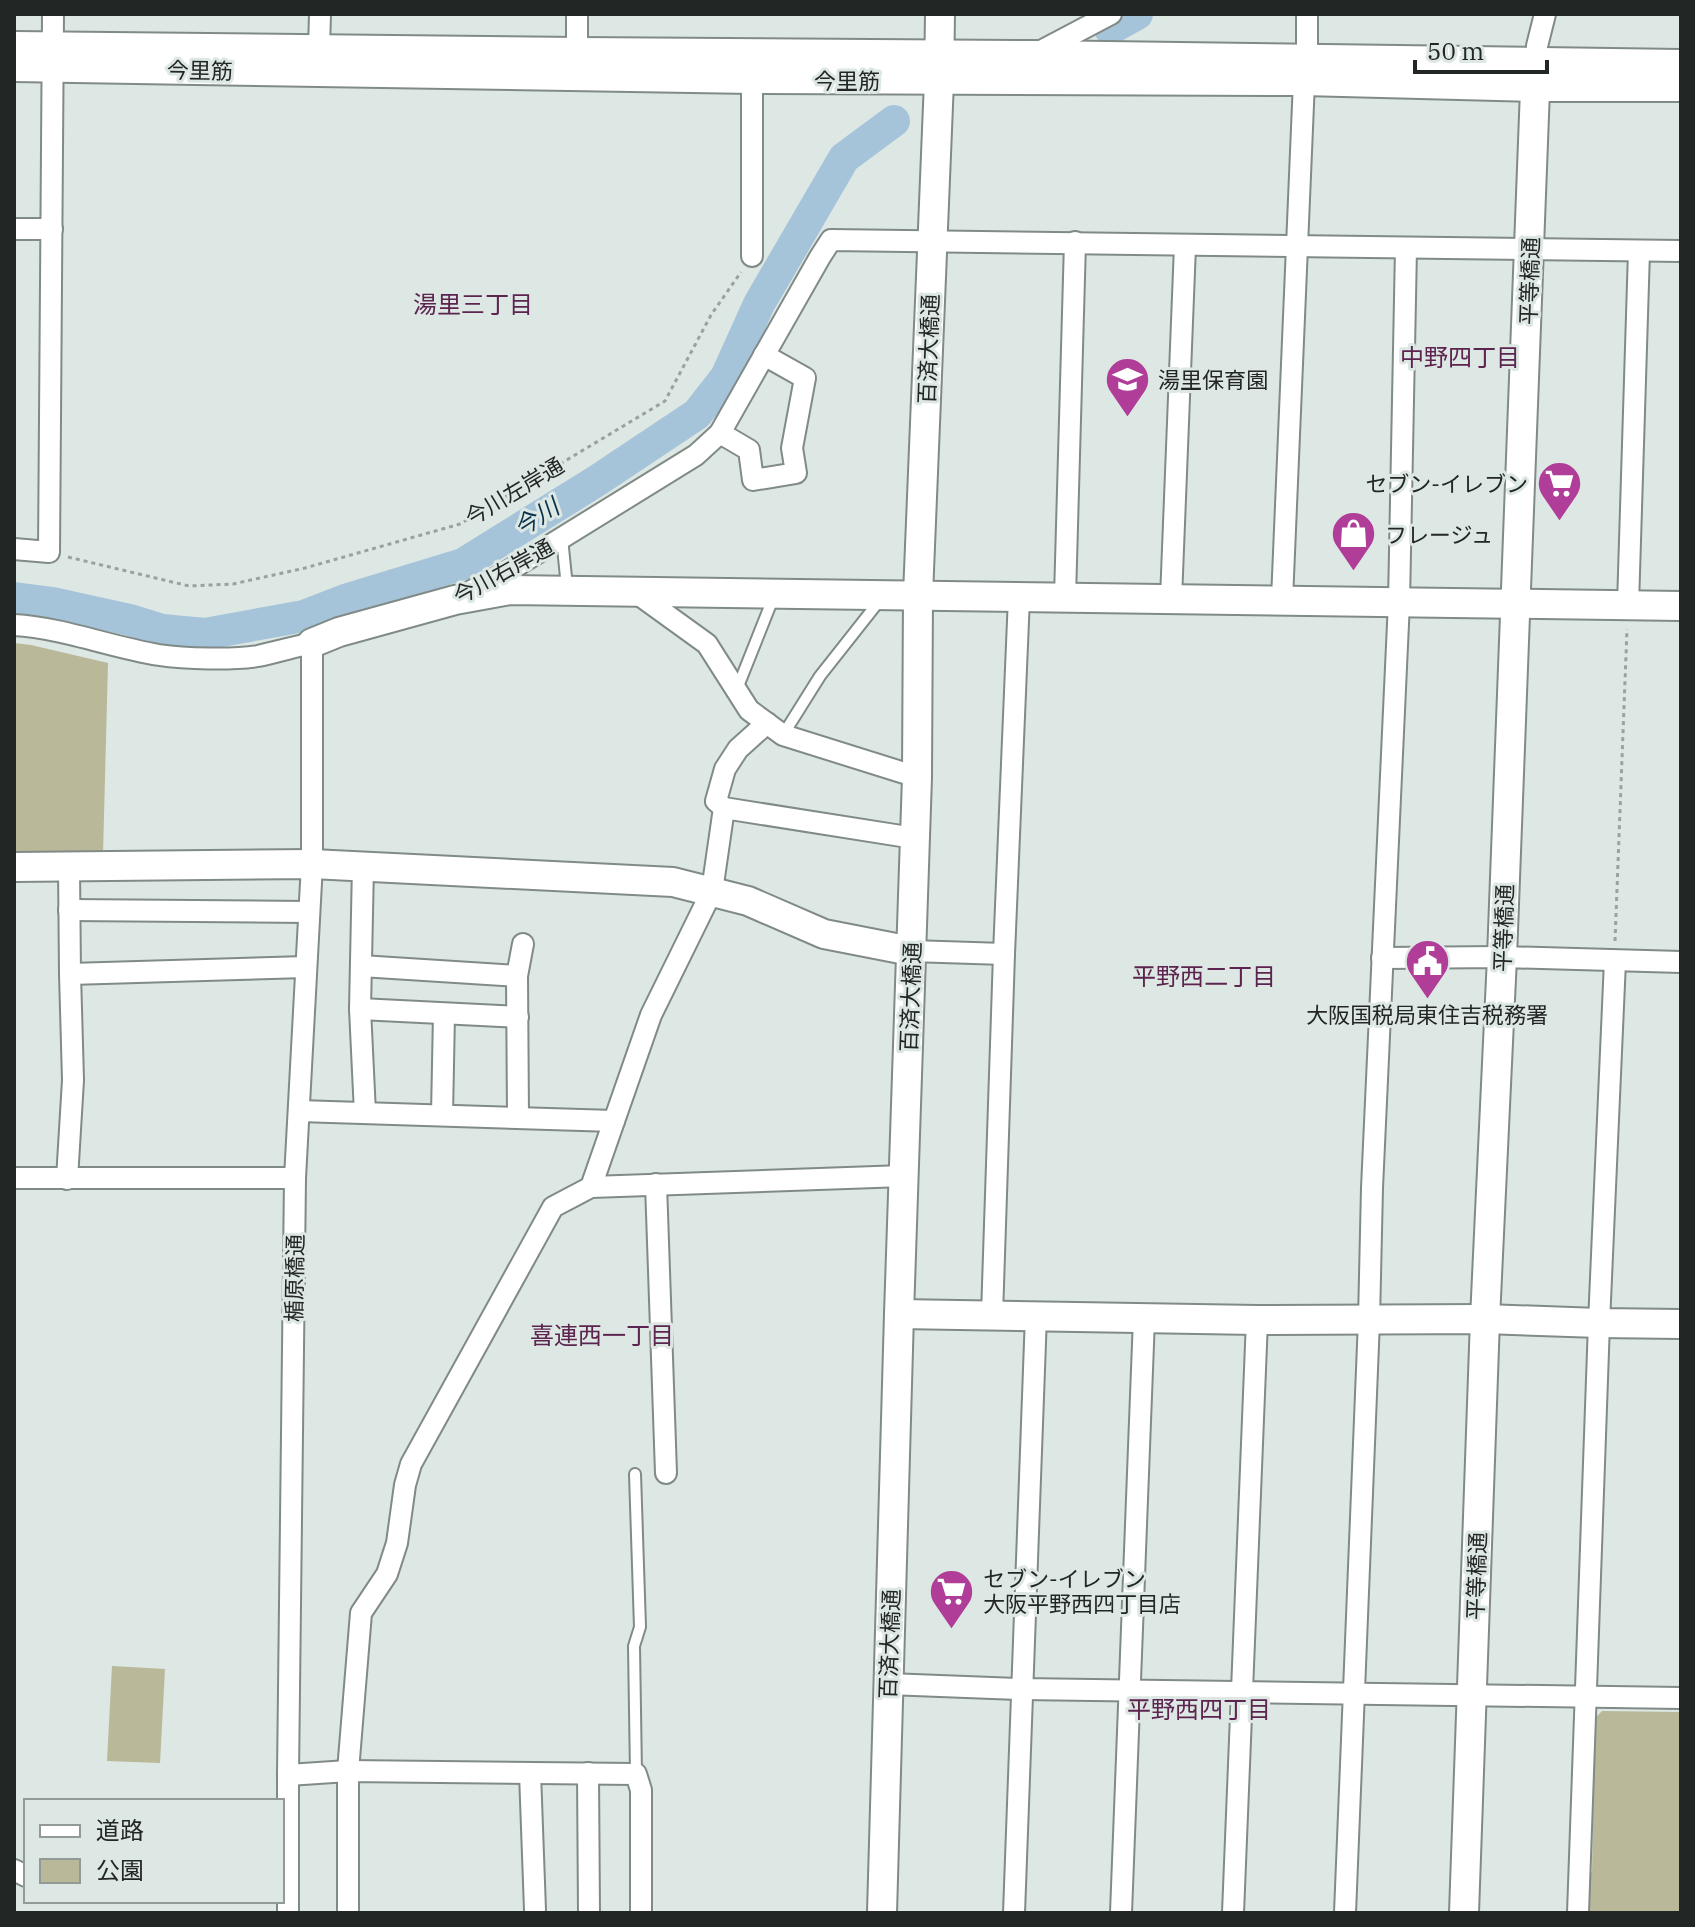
<svg xmlns="http://www.w3.org/2000/svg" width="1695" height="1927" font-family="'IBM Plex Serif','Noto Sans JP',serif">
<style>
.green{fill:#b9b999}
.lines{fill:none;stroke-linecap:round;stroke-linejoin:round}
.river{stroke:#a5c4da;stroke-width:32}
.lane-casing{stroke:#808a87;stroke-width:14}
.street-casing{stroke:#808a87;stroke-width:24}
.secondary-casing{stroke:#808a87;stroke-width:32}
.path{stroke:#9aa29f;stroke-width:3;stroke-dasharray:4 4;stroke-linecap:butt}
.lane{stroke:#fff;stroke-width:10}
.street{stroke:#fff;stroke-width:20}
.secondary{stroke:#fff;stroke-width:28}
.labels{text-anchor:middle;dominant-baseline:central;stroke-width:6;stroke-linejoin:round;paint-order:stroke}
.street-label{font-size:22px;fill:#222624;stroke:#dde7e4}
.poi-label{font-size:22px;fill:#222624;stroke:#dde7e4;text-anchor:start}
.neighbourhood-label{font-size:24px;fill:#5c244e;stroke:#dde7e4}
.water-label{font-size:24px;font-style:italic;fill:#0a324a;stroke:#dde7e4}
</style>
<rect width="100%" height="100%" fill="#dde7e4"/>
<g class="green">
<path d="M14,643L31,645L108,663L103,854L14,855Z"/>
<path d="M112,1666L165,1669L160,1763L107,1761Z"/>
<path d="M1602,1711L1681,1712V1913H1586L1587,1872H1592L1595,1718Z"/>
</g>
<g class="lines">
<g class="river">
<path d="M1110,29L1137,14"/>
<path d="M14,598L53,603L130,620L162,630L205,634L304,616L348,599L463,564L598,480L697,414L726,377L759,304L844,158L894,121"/>
</g>
<defs>
<g id="lane">
<path d="M562,538L567,587"/>
<path d="M737,689L774,596"/>
<path d="M783,735L820,676L880,600"/>
<path d="M635,1474L640,1627L634,1646L636,1774"/>
</g>
<g id="street">
<path d="M319,48L320,14"/>
<path d="M1037,53L1111,14"/>
<path d="M1307,58V14"/>
<path d="M1536,63L1537,46L1545,14"/>
<path d="M577,64V14"/>
<path d="M14,229H52"/>
<path d="M752,256V79"/>
<path d="M720,433L749,450L753,480L796,473L792,448L805,378L764,355"/>
<path d="M14,549L49,552L53,14"/>
<path d="M471,591L505,573L696,455L720,433L820,257L831,240L1681,251"/>
<path d="M635,592L707,644L749,710L783,735L917,777"/>
<path d="M1065,597L1075,242"/>
<path d="M1171,599L1185,246"/>
<path d="M1282,600L1304,81"/>
<path d="M1628,605L1639,251"/>
<path d="M14,625C64,628 110,647 159,655C185,659 233,660 258,656C276,652 294,647 312,643V864L295,1178L288,1775V1913"/>
<path d="M767,723L738,749L725,769L716,801L724,808L914,838"/>
<path d="M363,866L360,1009L365,1113"/>
<path d="M69,910L309,912"/>
<path d="M911,951L1004,954"/>
<path d="M1382,958L1502,957L1681,962"/>
<path d="M361,966L517,976"/>
<path d="M70,974L306,967"/>
<path d="M360,1009L518,1017"/>
<path d="M299,1111L614,1121"/>
<path d="M442,1115L444,1014"/>
<path d="M518,1117L517,976L523,944"/>
<path d="M14,1178H295"/>
<path d="M67,1179L73,1080L70,974L69,867"/>
<path d="M656,1184L666,1473"/>
<path d="M591,1187L651,1015L712,891L724,808"/>
<path d="M992,1315L1004,954L1019,597"/>
<path d="M888,1684L1021,1689L1681,1698"/>
<path d="M530,1773L535,1910"/>
<path d="M588,1773L589,1913"/>
<path d="M288,1775L348,1771L636,1774L641,1790V1913"/>
<path d="M14,1870L26,1876"/>
<path d="M348,1913V1771L361,1613L387,1574L397,1543L405,1485L411,1464L553,1207L591,1187L904,1176"/>
<path d="M1014,1913L1036,1315"/>
<path d="M1121,1913L1144,1318"/>
<path d="M1233,1913L1257,1320"/>
<path d="M1345,1913L1369,1320L1372,1188L1399,602L1406,248"/>
<path d="M1578,1913L1599,1323L1615,961"/>
</g>
<g id="secondary">
<path d="M14,46L577,52L1033,55L1681,64"/>
<path d="M14,67L752,79L1304,81L1535,87H1681"/>
<path d="M312,643L339,632L455,600L510,590L1681,606"/>
<path d="M14,867L312,864L673,882L748,901L824,934L911,951"/>
<path d="M899,1314L1257,1320L1485,1319L1599,1323L1681,1324"/>
<path d="M882,1913L899,1314L917,777L918,595L939,81L940,14"/>
<path d="M1464,1913L1485,1319L1502,957L1536,63"/>
</g>
</defs>
<use href="#lane" class="lane-casing"/>
<use href="#street" class="street-casing"/>
<use href="#secondary" class="secondary-casing"/>
<g class="path">
<path d="M68,557L189,586L233,584L305,568L460,524L665,401L711,315L741,272"/>
<path d="M1615,941L1627,629"/>
</g>
<use href="#lane" class="lane"/>
<use href="#street" class="street"/>
<use href="#secondary" class="secondary"/>
</g>
<defs>
<symbol id="school-pin" viewBox="-11 -11 22 30"><path d="M0 17L-7.5 6A9.5 9.5 0 1 1 7.5 6Z" fill="#b03d97" stroke="#dde7e4"/><path d="M0-5L7-2L0 1L-7-2ZM-4 1L0 2.5L4 1V4Q0 6-4 4Z" fill="#fff"/></symbol>
<symbol id="supermarket-pin" viewBox="-11 -11 22 30"><path d="M0 17L-7.5 6A9.5 9.5 0 1 1 7.5 6Z" fill="#b03d97" stroke="#dde7e4"/><path d="M-6-5.5h2.5l.6 2H6L4.5 2H-2.5L-4.4-4H-6ZM-1.5 3.2a1.3 1.3 0 1 0 .1 0ZM3 3.2a1.3 1.3 0 1 0 .1 0Z" fill="#fff"/></symbol>
<symbol id="shop-pin" viewBox="-11 -11 22 30"><path d="M0 17L-7.5 6A9.5 9.5 0 1 1 7.5 6Z" fill="#b03d97" stroke="#dde7e4"/><path d="M-5-2.5h2.3a2.7 3.5 0 0 1 5.4 0H5L5.5 6h-11ZM-1.5-2.5h3a1.5 2.3 0 0 0-3 0Z" fill="#fff"/></symbol>
<symbol id="civic-pin" viewBox="-11 -11 22 30"><path d="M0 17L-7.5 6A9.5 9.5 0 1 1 7.5 6Z" fill="#b03d97" stroke="#dde7e4"/><path d="M-.6-6.5H3V-4.5H.6V-3L4-1V1h2V6H-6V1h2V-1L-.6-3ZM-1.2 2.5V6h2.4V2.5Z" fill="#fff"/></symbol>
</defs>
<g fill-rule="evenodd">
<use href="#school-pin" x="1102" y="354" width="51" height="69"/>
<use href="#supermarket-pin" x="1534" y="458" width="51" height="69"/>
<use href="#shop-pin" x="1328" y="508" width="51" height="69"/>
<use href="#civic-pin" x="1402" y="936" width="51" height="69"/>
<use href="#supermarket-pin" x="926" y="1566" width="51" height="69"/>
</g>
<g class="labels">
<g class="street-label">
<text transform="translate(200 70) rotate(1)">今里筋</text>
<text x="847" y="80">今里筋</text>
<text transform="translate(1529 281) rotate(-88)">平等橋通</text>
<text transform="translate(928 349) rotate(-88)">百済大橋通</text>
<text transform="translate(514 491) rotate(-31)">今川左岸通</text>
<text transform="translate(503 571) rotate(-29)">今川右岸通</text>
<text transform="translate(1503 928) rotate(-88)">平等橋通</text>
<text transform="translate(910 997) rotate(-88)">百済大橋通</text>
<text transform="translate(294 1278) rotate(-89)">楯原橋通</text>
<text transform="translate(1476 1576) rotate(-88)">平等橋通</text>
<text transform="translate(889 1644) rotate(-88)">百済大橋通</text>
</g>
<g class="poi-label">
<text x="1158" y="379">湯里保育園</text>
<text x="1528" y="483" text-anchor="end">セブン-イレブン</text>
<text x="1385" y="534">フレージュ</text>
<text x="1427" y="1014" text-anchor="middle">大阪国税局東住吉税務署</text>
<text x="983" y="1578">セブン-イレブン<tspan x="983" dy="25">大阪平野西四丁目店</tspan></text>
</g>
<g class="neighbourhood-label">
<text x="473" y="304">湯里三丁目</text>
<text x="1460" y="357">中野四丁目</text>
<text x="1204" y="976">平野西二丁目</text>
<text x="602" y="1335">喜連西一丁目</text>
<text x="1199" y="1709">平野西四丁目</text>
</g>
<g class="water-label">
<text transform="translate(536 517) rotate(-33)">今川</text>
</g>
</g>
<rect width="1695" height="1927" fill="none" stroke="#222624" stroke-width="32"/>
<rect x="24" y="1799" width="260" height="104" fill="#dde7e4" stroke="#929a97" stroke-width="2"/>
<rect x="40" y="1825" width="40" height="12" fill="#ffffff" stroke="#929a97" stroke-width="2"/>
<text x="96" y="1839" font-size="24" fill="#222624">道路</text>
<rect x="40" y="1859" width="40" height="24" fill="#b9b999" stroke="#929a97" stroke-width="2"/>
<text x="96" y="1879" font-size="24" fill="#222624">公園</text>
<path d="M1415 60v12h132v-12" fill="none" stroke="#222624" stroke-width="4"/>
<text x="1427" y="60" font-size="24" fill="#222624" stroke="#dde7e4" stroke-width="6" paint-order="stroke">50 m</text>
</svg>
